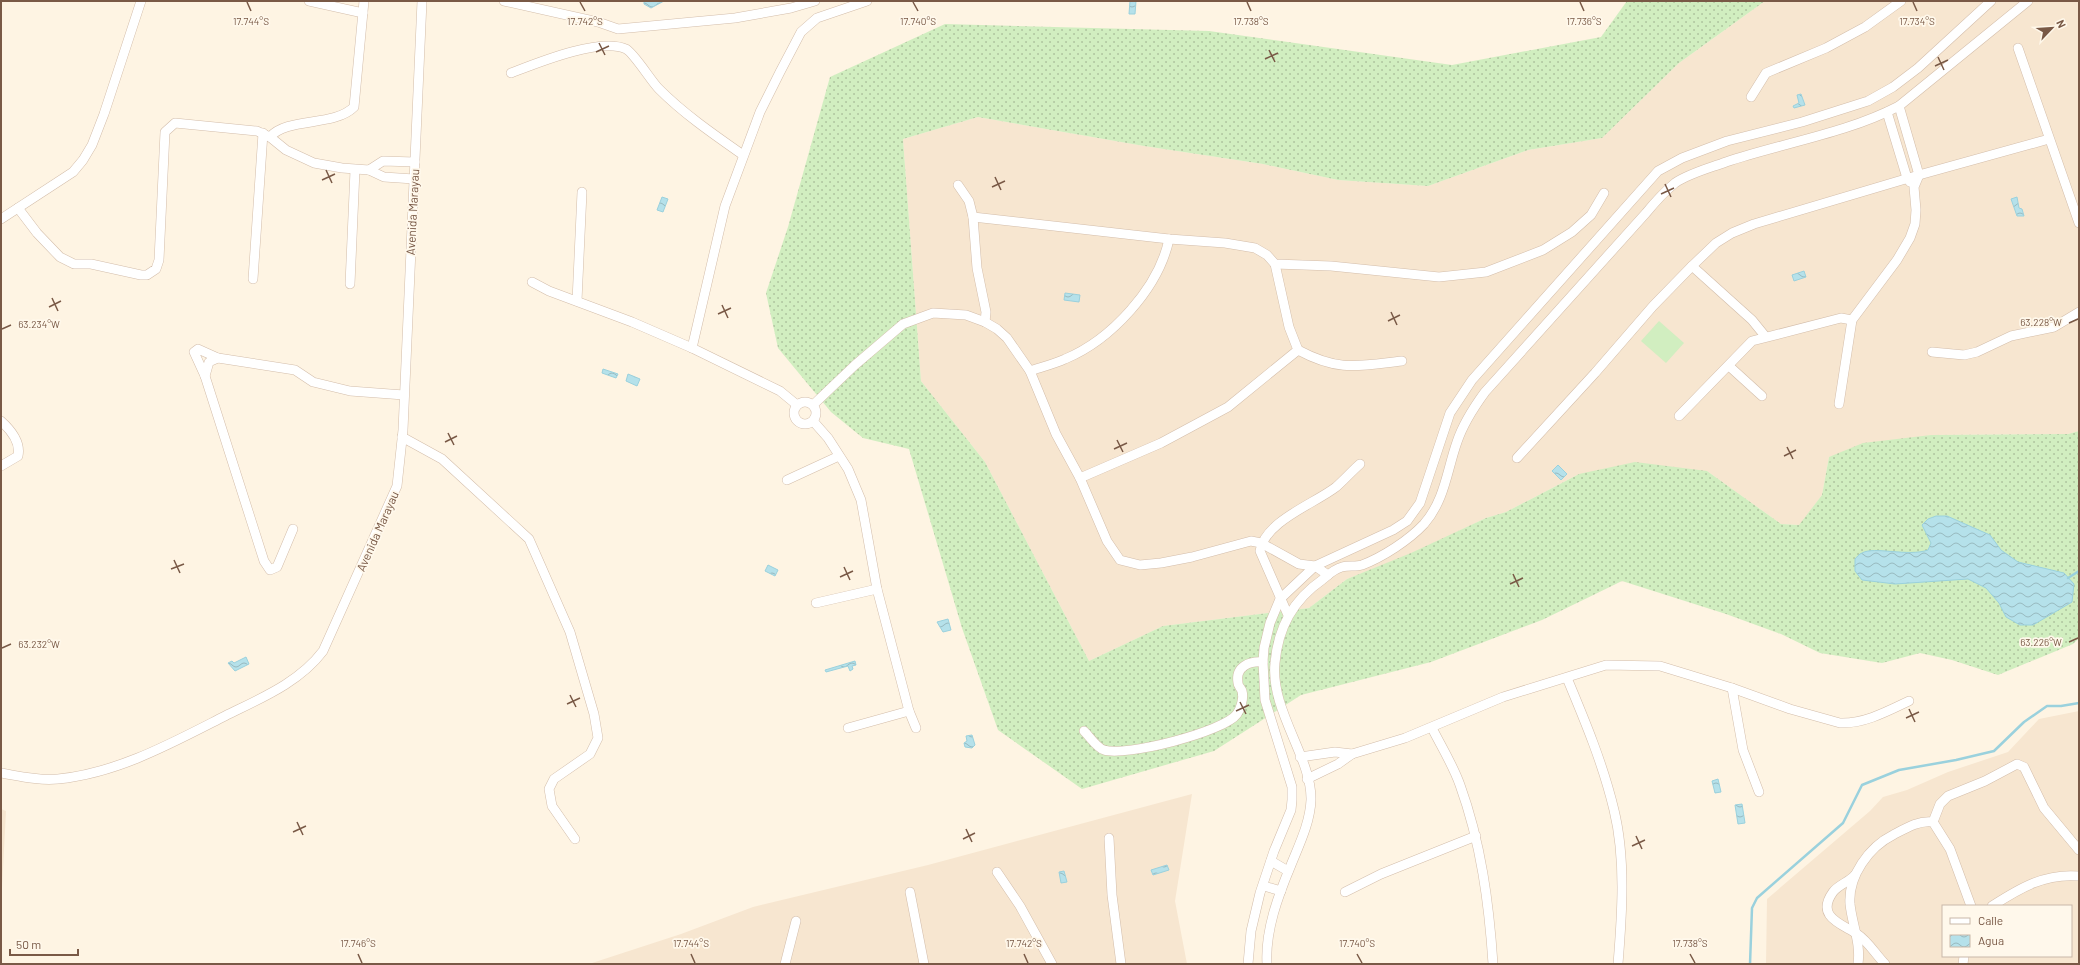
<svg xmlns="http://www.w3.org/2000/svg" width="2080" height="965" font-family="Barlow,sans-serif">
<style>
.residential{fill:#f7e6d0;fill-rule:evenodd}
.grass{fill:url(#grass-dots)}
.garden{fill:#d1eec0}
.water{fill:url(#water-waves);stroke:#9ad1dd}
.lines{fill:none;stroke-linecap:round;stroke-linejoin:round}
.stream{stroke:#9ad1dd;stroke-width:2.5}
.minor-casing{stroke:#d3bdaa;stroke-width:10}
.minor{stroke:#fff;stroke-width:9}
.ticks{fill:none;stroke:#795946;stroke-width:1.5}
.labels{text-anchor:middle;dominant-baseline:central;stroke-width:3.5;stroke-linejoin:round;paint-order:stroke}
.street-label{font-size:12px;fill:#795946;stroke:#fff8eb}
.ticks-label{font-size:10px;text-anchor:middle;fill:#795946;stroke:#fff8eb;stroke-width:3.5;stroke-linejoin:round;paint-order:stroke}
</style>
<defs>
<pattern id="grass-dots" width="8" height="8" patternUnits="userSpaceOnUse"><rect width="8" height="8" fill="#d1eec0"/><path d="M2 2h.1M6 6h.1" fill="none" stroke="#aec49e" stroke-width="1.8" stroke-linecap="round"/></pattern>
<pattern id="water-waves" width="16" height="10" patternUnits="userSpaceOnUse"><rect width="16" height="10" fill="#b5e1ea"/><path d="M0 5q4-4 8 0t8 0" fill="none" stroke="#98b9bf"/></pattern>
</defs>
<rect width="100%" height="100%" fill="#fef4e3"/>
<g class="residential">
<path d="M1765,1H2079V431L2068,434L1931,435L1829,457L1822,495L1800,525L1781,524L1707,471L1579,474L1506,512L1486,518L1411,554L1347,579L1309,608L1163,626L1089,661L985,462L921,381L903,139L978,117L1144,146L1263,164L1338,180L1428,186L1528,150L1602,138L1679,63Z"/>
<path d="M2079,711V964H1766L1767,899L1870,811L1883,797L1907,790L1948,772L2008,752L2039,719ZM1943,906H2071V956H1943Z"/>
<path d="M1192,794L1175,901L1187,964H589L681,934L753,907L928,865Z"/>
<path d="M1,809L6,811L1,907Z"/>
</g>
<path class="grass" d="M1627,1H1765L1679,63L1602,138L1528,150L1428,186L1338,180L1263,164L1144,146L978,117L903,139L921,381L985,462L1089,661L1163,626L1309,608L1347,579L1411,553L1486,518L1506,512L1579,474L1635,462L1707,471L1781,524L1799,525L1822,495L1829,457L1863,443L1931,435L2068,434L2079,431V638L2073,644L1998,675L1952,660L1920,653L1882,663L1820,653L1781,634L1726,614L1622,581L1542,620L1431,662L1301,695L1214,751L1082,789L998,730L962,628L909,449L863,438L831,412L778,348L766,293L788,227L830,77L945,24L1209,31L1452,65L1601,37Z"/>
<path class="garden" d="M1659,321L1684,343L1666,363L1641,341Z"/>
<g class="water">
<path d="M644,1H664L651,8L644,4Z"/>
<path d="M1130,1H1136L1135,14H1129Z"/>
<path d="M1801,94L1805,105L1794,108L1793,106L1799,103L1797,95Z"/>
<path d="M662,197L668,199L663,212L657,210Z"/>
<path d="M2017,197L2019,208L2022,209L2024,216H2017L2011,199Z"/>
<path d="M1804,271L1806,277L1794,281L1792,275Z"/>
<path d="M1065,293L1080,295L1079,302L1064,300Z"/>
<path d="M603,369L618,374L616,378L602,373Z"/>
<path d="M628,374L640,379L637,386L626,381Z"/>
<path d="M1558,465L1567,474L1561,480L1552,471Z"/>
<path d="M1936,516H1947L1990,535L2001,550L2018,562L2064,573L2074,584L2072,602L2033,625H2020L2006,617L1999,603L1986,588L1968,579L1895,584L1862,580L1855,571V559C1857,557 1859,554 1862,553C1874,546 1908,557 1928,550L1931,543L1922,525L1928,519Z"/>
<path d="M768,565L778,570L775,576L765,571Z"/>
<path d="M948,619L951,630L943,632L937,622Z"/>
<path d="M246,657L249,664L235,671L228,663L232,661L234,663Z"/>
<path d="M855,661L856,665L852,666L853,669L850,671L848,666L826,672L825,670Z"/>
<path d="M972,735L975,745L972,748L965,747L964,743L967,741L966,736Z"/>
<path d="M1718,779L1721,792L1715,793L1712,781Z"/>
<path d="M1742,804L1745,823L1738,824L1735,805Z"/>
<path d="M1167,865L1169,870L1153,875L1151,870Z"/>
<path d="M1064,871L1067,882L1061,883L1059,872Z"/>
</g>
<g class="lines">
<g class="stream">
<path d="M2068,578L2079,571"/>
<path d="M1750,964L1752,908L1757,898L1843,823L1862,785L1899,770L1956,760L1994,751L2024,722L2047,706H2061L2079,703"/>
</g>
<defs>
<g id="minor">
<path d="M309,1L363,13"/>
<path d="M504,1L598,22L618,29L735,18L791,8L815,1"/>
<path d="M2018,48L2079,223"/>
<path d="M511,73C537,63 600,37 626,49C634,53 651,81 659,89C684,114 713,134 743,155"/>
<path d="M1751,97L1766,73L1826,48L1865,27L1901,1"/>
<path d="M1887,112L1907,178L1910,182"/>
<path d="M270,137C287,117 334,127 354,107L364,1"/>
<path d="M369,170L383,161L415,162"/>
<path d="M958,185L969,201L973,217L977,268L986,312L985,322"/>
<path d="M18,208L37,233L60,257L74,264H91L141,275H147L156,269L159,260L165,132L175,123L257,131L270,137L286,150L314,163L342,168L369,170L384,177L414,179"/>
<path d="M973,217L1169,239L1225,243L1255,248L1267,255L1275,264L1331,266L1439,277L1486,272L1543,250L1572,232L1591,215L1604,193"/>
<path d="M1,219L73,172L83,160L92,145L104,114L141,1"/>
<path d="M1692,266L1752,320L1765,336"/>
<path d="M253,279L263,133"/>
<path d="M532,282L549,291L632,322L692,348L780,391L797,405"/>
<path d="M350,284L355,170"/>
<path d="M577,301L582,192"/>
<path d="M692,348L725,206L760,112L780,72L801,32L817,18L867,1"/>
<path d="M1298,350C1339,372 1358,366 1402,361"/>
<path d="M1932,352L1964,355L1977,352L2011,336L2054,327L2079,312"/>
<path d="M1729,366L1762,396"/>
<path d="M1030,371C1042,367 1054,364 1065,359C1111,340 1159,288 1169,239"/>
<path d="M205,376L209,362L218,358"/>
<circle cx="805" cy="413" r="11"/>
<path d="M1839,404L1852,320L1897,260L1910,238L1915,224L1916,210L1914,187L1919,175L1899,106"/>
<path d="M813,405L855,365L903,324L933,313L966,315L985,322L997,329L1007,338L1030,371L1056,434L1080,478L1107,541L1120,560L1140,565L1161,563L1192,557L1251,541L1261,543L1299,564L1315,566L1328,575"/>
<path d="M1679,416L1752,341L1841,318L1852,320"/>
<path d="M1,421C11,430 21,442 18,456L1,466"/>
<path d="M813,421L828,438L848,469L861,500L877,589L909,711L916,728"/>
<path d="M402,437L442,459L529,539L570,632L594,714L598,738L590,754L554,779L549,789L552,806L575,839"/>
<path d="M1517,458L1595,373L1653,306L1692,266L1716,243L1732,233L1754,224L1919,175L2049,139"/>
<path d="M1080,478L1161,443L1228,407L1298,350L1289,327L1275,264"/>
<path d="M787,480L839,456"/>
<path d="M293,529L277,567L270,570L264,561L205,376L194,352L198,349L218,358L295,370L313,382L350,391L404,395"/>
<path d="M816,603L877,589"/>
<path d="M1288,615L1260,551C1265,521 1314,504 1336,487C1344,480 1352,471 1360,464"/>
<path d="M1567,678C1585,721 1603,764 1614,810C1626,859 1622,915 1618,964"/>
<path d="M1732,688L1743,750L1759,792"/>
<path d="M848,728L909,711"/>
<path d="M1432,728C1441,746 1453,765 1460,785C1481,843 1489,903 1493,964"/>
<path d="M1084,731C1090,737 1097,748 1104,750C1125,757 1224,732 1237,714C1241,708 1244,698 1242,691C1241,688 1238,686 1238,683C1235,666 1250,661 1263,662"/>
<path d="M1300,757L1335,752L1352,754L1405,738L1503,697L1606,665L1660,666L1732,688L1790,709L1840,723C1864,724 1888,711 1909,701"/>
<path d="M1,773C19,776 40,781 58,779C118,773 172,743 225,716C259,699 299,683 323,651L397,486L403,430L422,1"/>
<path d="M1307,779L1338,764L1352,754"/>
<path d="M1933,822L1940,804L1948,796L1985,781L2017,764L2024,767L2044,808L2079,850"/>
<path d="M1109,838L1112,895L1121,964"/>
<path d="M1271,861L1288,871"/>
<path d="M997,872L1020,906L1052,964"/>
<path d="M1855,875C1849,882 1838,885 1833,892C1815,917 1842,924 1857,934C1868,941 1876,955 1885,964"/>
<path d="M1264,886L1281,891"/>
<path d="M910,892L924,964"/>
<path d="M1345,892L1381,874L1476,836"/>
<path d="M1992,906C2020,888 2045,873 2079,876"/>
<path d="M785,964L796,921"/>
<path d="M1248,964L1251,931L1260,893L1274,851L1291,810L1292,800V787L1265,700L1263,662L1264,648L1270,623L1280,599L1315,566L1393,530L1407,521L1420,503L1450,413L1472,380L1658,171L1682,158L1727,141L1802,122L1868,101L1893,87L1918,68L1991,1"/>
<path d="M1267,964C1265,931 1278,896 1291,865C1299,845 1310,823 1311,800C1312,758 1270,710 1275,663C1278,627 1293,600 1322,580C1328,575 1334,569 1342,567C1348,565 1356,567 1362,565C1383,557 1409,540 1424,524C1445,500 1447,470 1457,442C1463,424 1474,407 1485,392L1646,213C1655,202 1664,192 1675,183C1690,173 1710,168 1726,162C1782,143 1845,134 1899,106L2028,1"/>
<path d="M1858,964C1861,943 1852,924 1850,904C1848,876 1869,847 1893,835C1906,828 1919,820 1933,822L1950,849L1971,906"/>
<path d="M1963,964L1964,956"/>
</g>
</defs>
<use href="#minor" class="minor-casing"/>
<use href="#minor" class="minor"/>
</g>
<path class="ticks" d="M247,2L251,11M580,2L585,11M913,2L918,11M1247,2L1251,11M1580,2L1584,11M1913,2L1917,11M599,43L605,55M1269,50L1275,62M596,52L609,46M1938,57L1944,70M1265,59L1278,53M1935,66L1948,60M326,170L332,183M995,177L1001,190M322,180L335,174M1665,184L1671,197M992,187L1005,181M1661,194L1674,188M52,298L58,311M722,305L728,318M49,307L61,301M1391,312L1397,325M718,314L731,308M1388,321L1400,315M2069,323L2078,319M2,329L11,325M448,433L454,445M1117,440L1123,452M445,442L457,436M1787,447L1793,459M1114,449L1127,443M1784,456L1796,450M174,560L180,573M844,567L850,580M171,569L184,564M1513,574L1519,587M840,577L853,571M1510,584L1523,578M2069,642L2078,638M2,648L11,644M570,695L576,707M1240,702L1246,714M567,704L580,698M1909,709L1915,722M1236,711L1249,705M1906,718L1919,712M297,822L303,835M966,829L972,842M293,832L306,826M1636,836L1642,849M963,839L975,833M1632,846L1645,840M358,954L362,963M691,954L695,963M1024,954L1028,963M1357,954L1362,963M1690,954L1695,963"/>
<g class="labels">
<g class="street-label">
<text transform="translate(412 212) rotate(-87)">Avenida Marayau</text>
<text transform="translate(377 531) rotate(-66)">Avenida Marayau</text>
</g>
</g>
<g class="ticks-label">
<text x="251" y="25">17.744°S</text>
<text x="585" y="25">17.742°S</text>
<text x="918" y="25">17.740°S</text>
<text x="1251" y="25">17.738°S</text>
<text x="1584" y="25">17.736°S</text>
<text x="1917" y="25">17.734°S</text>
<text x="2041" y="326">63.228°W</text>
<text x="39" y="328">63.234°W</text>
<text x="2041" y="646">63.226°W</text>
<text x="39" y="648">63.232°W</text>
<text x="358" y="947">17.746°S</text>
<text x="691" y="947">17.744°S</text>
<text x="1024" y="947">17.742°S</text>
<text x="1357" y="947">17.740°S</text>
<text x="1690" y="947">17.738°S</text>
</g>
<rect width="2080" height="965" fill="none" stroke="#795946" stroke-width="4"/>
<rect x="1942" y="905" width="130" height="52" fill="#fff8eb" stroke="#c9b8a9"/>
<rect x="1950" y="918" width="20" height="6" fill="#ffffff" stroke="#c9b8a9"/>
<text x="1978" y="925" font-size="12" fill="#795946">Calle</text>
<rect x="1950" y="935" width="20" height="12" fill="url(#water-waves)" stroke="#c9b8a9"/>
<text x="1978" y="945" font-size="12" fill="#795946">Agua</text>
<g transform="translate(2052 28) rotate(65)" stroke="#fff8eb" stroke-width="3" paint-order="stroke">
<path d="M0-3L7 15L0 10L-7 15Z" fill="#795946"/>
<text y="-6" font-size="11" font-weight="bold" text-anchor="middle" fill="#795946">N</text>
</g>
<path d="M10 949v6h68v-6" fill="none" stroke="#795946" stroke-width="2"/>
<text x="16" y="949" font-size="12" fill="#795946" stroke="#fff8eb" stroke-width="3" paint-order="stroke">50 m</text>
</svg>
